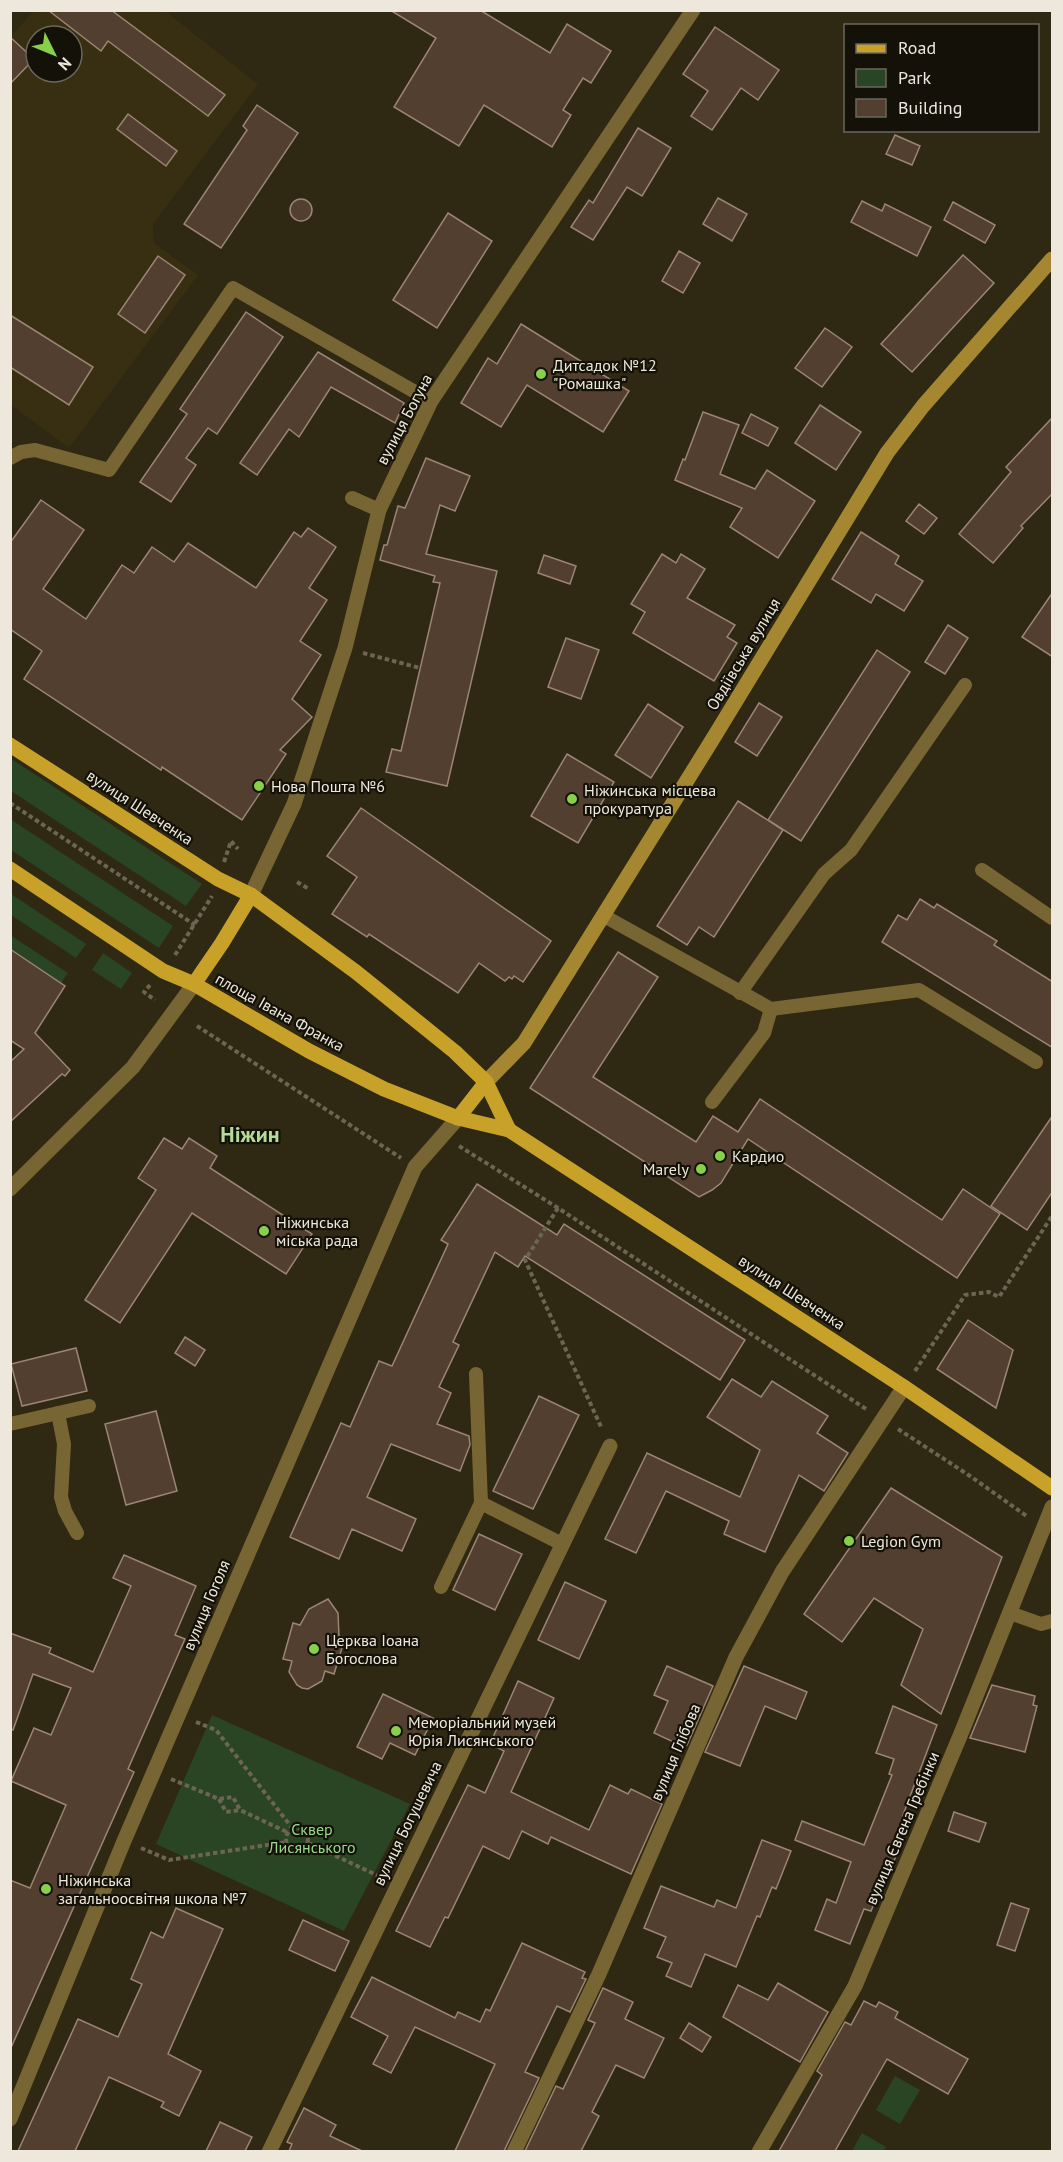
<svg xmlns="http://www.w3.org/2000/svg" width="1063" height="2162" font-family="'PT Sans',sans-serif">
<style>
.built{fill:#382f12;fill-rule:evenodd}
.green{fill:#294523}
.building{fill:#523f2f;stroke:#9b8574;stroke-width:1.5}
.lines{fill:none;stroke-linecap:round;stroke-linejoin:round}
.path{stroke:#6c6552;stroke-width:4;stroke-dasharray:4.5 3;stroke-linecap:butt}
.service{stroke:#786534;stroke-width:14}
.pedestrian{stroke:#786534;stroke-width:15}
.minor{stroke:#786534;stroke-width:15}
.tertiary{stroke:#786534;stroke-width:15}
.secondary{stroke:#a58731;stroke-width:15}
.primary{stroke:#c8a129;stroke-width:15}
.poi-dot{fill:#88cf4a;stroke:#141108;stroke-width:2}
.labels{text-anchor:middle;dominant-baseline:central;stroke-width:4.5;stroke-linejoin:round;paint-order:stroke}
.poi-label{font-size:16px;fill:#ede8db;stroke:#141108;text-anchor:start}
.street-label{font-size:16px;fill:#ede8db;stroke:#141108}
.park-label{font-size:16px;fill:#97db8a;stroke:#141108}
.district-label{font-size:22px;font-weight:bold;fill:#b3db97;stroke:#141108}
</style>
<rect width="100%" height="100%" fill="#2f2812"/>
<path class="built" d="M34,11H165L258,84L153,224L154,243L198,275L69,448L11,405V36ZM36,36H72V72H36Z"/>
<g class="green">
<path d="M10,758L202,884L186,906L11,791Z"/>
<path d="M10,819L173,926L159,948L11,850Z"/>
<path d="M11,894L86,944L76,958L11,915Z"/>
<path d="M10,935L68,973L61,983L11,949Z"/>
<path d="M103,953L132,973L121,989L92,970Z"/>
<path d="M212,1715L410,1804L344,1931L156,1844Z"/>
<path d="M895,2076L920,2090L900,2124L876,2110Z"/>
<path d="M862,2133L886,2147L884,2151H852Z"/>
</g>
<g class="building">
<path d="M48,10H111L225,95L208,116L108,41L101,51Z"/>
<path d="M390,10H480L550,53L567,24L611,51L591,83L583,78L563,110L571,115L552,147L484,105L459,146L394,107L436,38Z"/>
<path d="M715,27L779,70L758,100L741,88L712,130L691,116L708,91L683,74Z"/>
<path d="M10,37L34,59L10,84Z"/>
<path d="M257,105L298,133L221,248L184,224L247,130L243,126Z"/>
<path d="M128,114L177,151L166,166L117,129Z"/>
<path d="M638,128L671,148L642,196L627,187L593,240L571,227L589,200L593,203Z"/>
<path d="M895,135L920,146L912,165L886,154Z"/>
<path d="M718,198L747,214L732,241L703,224Z"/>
<circle cx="301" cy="210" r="11"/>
<path d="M862,201L882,211L885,204L931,227L917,256L851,222Z"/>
<path d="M953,202L995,225L985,243L944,220Z"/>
<path d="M448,213L492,241L437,328L393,300Z"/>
<path d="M679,251L700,263L683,293L662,281Z"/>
<path d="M963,255L994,283L912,372L881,344Z"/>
<path d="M158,256L185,275L145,333L118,314Z"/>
<path d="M246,312L283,337L217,434L208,428L186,458L196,465L171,502L140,482L187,414L180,409Z"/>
<path d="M10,315L93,367L69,405L10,367Z"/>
<path d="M521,324L629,391L603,432L527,385L501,427L461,403L488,358L497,364Z"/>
<path d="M825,328L852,347L822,387L795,368Z"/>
<path d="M318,352L404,403L395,423L331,387L299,437L289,429L257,475L240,463Z"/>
<path d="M820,405L861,432L836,470L795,443Z"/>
<path d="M703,412L739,425L720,474L755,489L767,470L815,501L778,558L730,527L742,508L675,480L683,459L685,460Z"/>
<path d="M751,414L778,428L768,446L742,433Z"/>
<path d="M1053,417V493L1021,526L1023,528L993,563L959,534L1011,472L1006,467Z"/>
<path d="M426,458L470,476L455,511L440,505L426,554L497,571L447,786L386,772L392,749L401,751L440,583L433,582L435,576L380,560L384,545H387L398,506L405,508Z"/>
<path d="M41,500L84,530L43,589L86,619L122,565L134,573L152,547L174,562L188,543L256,588L294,532L301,537L308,528L336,547L309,588L327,600L300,641L321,655L292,699L312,717L280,750L286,754L242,820L162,767L161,770L24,679L42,651L10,629V543Z"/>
<path d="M919,504L937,518L924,534L906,521Z"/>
<path d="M861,532L899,556L895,564L923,581L904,611L876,594L871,603L832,579Z"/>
<path d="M662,554L676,563L681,554L705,569L687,598L735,625L727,637L737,643L714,681L633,633L645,612L631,604Z"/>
<path d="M544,555L576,566L570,584L538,573Z"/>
<path d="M1053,592V657L1022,637Z"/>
<path d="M948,625L968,638L945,674L925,662Z"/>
<path d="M566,638L599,650L581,699L548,687Z"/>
<path d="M877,650L910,672L801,841L768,820Z"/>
<path d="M759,703L782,717L757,756L735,742Z"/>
<path d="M648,704L683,727L651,778L615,755Z"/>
<path d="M567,754L614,782L578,843L531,816Z"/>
<path d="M738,801L783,830L714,937L699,927L687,945L657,926Z"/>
<path d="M361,808L551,941L523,982L514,976L512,979L509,977L505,981L479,963L458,993L369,934L367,937L332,914L357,877L327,856Z"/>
<path d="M920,899L934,908L937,904L997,941L994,945L1053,982V1048L882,942L898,915L907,920Z"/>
<path d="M10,949L65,986L35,1033L70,1070L65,1076L62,1074L10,1122V1062L24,1049L10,1040Z"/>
<path d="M618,952L658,977L593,1077L696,1142L713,1116L738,1132L760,1099L942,1220L963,1189L1000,1214L957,1278L748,1139L721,1183L712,1190L699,1197L530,1088Z"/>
<path d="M1053,1115V1191L1027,1230L991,1206Z"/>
<path d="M164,1138L182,1149L189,1138L217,1156L210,1168L312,1234L286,1274L192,1213L120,1323L85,1300L156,1190L138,1178Z"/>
<path d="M477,1184L557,1235L564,1224L745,1340L720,1380L525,1256L518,1267L495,1252L453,1342L459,1345L439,1387L451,1393L437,1424L469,1436L470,1445L460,1471L391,1444L367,1497L416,1519L402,1551L352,1529L339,1559L290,1537L341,1423L350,1427L379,1361L392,1366L448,1244L441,1240Z"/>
<path d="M968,1320L1013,1350L996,1408L937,1369Z"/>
<path d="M185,1337L205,1350L195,1366L175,1353Z"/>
<path d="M76,1348L87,1391L22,1406L11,1364Z"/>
<path d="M732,1379L761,1397L772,1381L828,1416L817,1433L848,1453L824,1491L799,1475L765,1552L724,1534L729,1521L666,1491L636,1553L605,1539L647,1453L740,1497L760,1450L707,1417Z"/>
<path d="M539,1396L579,1415L533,1509L493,1491Z"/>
<path d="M156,1411L177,1491L126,1505L105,1424Z"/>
<path d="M891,1488L1002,1557L941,1714L901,1685L923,1629L874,1598L842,1642L804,1614Z"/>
<path d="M479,1534L522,1554L495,1610L453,1590Z"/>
<path d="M124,1555L196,1586L175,1635L185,1639L128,1769L134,1772L10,2050V1880L30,1888L66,1805L11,1781L34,1728L51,1735L71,1688L33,1674L13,1730L10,1729V1633L51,1648L49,1653L93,1672L131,1586L113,1578Z"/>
<path d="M565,1582L606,1601L579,1659L538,1640Z"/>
<path d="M328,1599L338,1613L339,1636L345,1638L334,1674L325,1671L322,1681L308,1689L302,1688L297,1685L289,1672L292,1661L283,1659L293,1623L300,1625L309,1609Z"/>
<path d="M667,1666L713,1686L687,1745L683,1743L682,1746L654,1733L668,1701L654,1695Z"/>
<path d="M744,1666L807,1692L796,1719L765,1706L740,1766L705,1752Z"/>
<path d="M518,1681L554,1698L511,1792L589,1830L610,1785L628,1794L631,1789L662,1804L631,1874L551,1837L548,1844L522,1831L509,1859L483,1846L448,1918L445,1917L430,1947L396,1931L468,1785L485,1793L504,1751L490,1744Z"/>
<path d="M992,1685L1035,1696L1033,1705L1037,1706L1025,1752L970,1738Z"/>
<path d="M383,1694L433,1718L415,1755L390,1743L382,1759L357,1747Z"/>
<path d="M893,1706L937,1725L903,1815L911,1818L894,1861L892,1860L871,1911L864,1909L850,1944L815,1930L827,1899L836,1903L851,1862L795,1840L802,1821L864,1845L892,1775L889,1774L894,1759L876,1753Z"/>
<path d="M954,1812L986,1823L979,1842L948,1831Z"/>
<path d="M762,1840L791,1851L776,1889L772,1887L760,1917L757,1916L736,1967L705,1954L691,1987L666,1976L672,1963L657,1957L666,1937L644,1928L661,1886L714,1907L717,1900L736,1908Z"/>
<path d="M1011,1903L1029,1909L1015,1951L997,1945Z"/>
<path d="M176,1908L223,1929L168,2054L201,2071L179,2116L161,2107L164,2102L109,2077L75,2151H18L78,2019L118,2037L142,1984L131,1979L151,1932L163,1938Z"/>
<path d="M303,1920L349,1941L335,1971L289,1950Z"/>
<path d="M522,1943L585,1972L582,1978L586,1979L570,2012L557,2006L525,2072L539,2078L504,2151H455L495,2064L415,2027L391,2073L373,2064L388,2036L351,2017L372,1977L455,2018L458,2012L480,2022L486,2009L490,2011Z"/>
<path d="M778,1983L828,2012L800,2062L723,2017L738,1985L768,2000Z"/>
<path d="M603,1988L633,2002L625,2019L664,2038L644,2078L616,2065L592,2112L599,2116L581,2151H525L556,2086L563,2089L595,2023L588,2020Z"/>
<path d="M864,2001L876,2007L879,2002L898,2012L895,2018L968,2059L948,2094L887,2059L835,2151H779L822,2075L817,2071L845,2022L851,2025Z"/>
<path d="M689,2023L711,2037L702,2052L680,2038Z"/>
<path d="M304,2108L336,2125L330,2136L362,2151H289L292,2144L287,2142Z"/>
<path d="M220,2122L252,2137L245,2151H206Z"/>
</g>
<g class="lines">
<g class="path">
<path d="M363,653L420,668"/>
<path d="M10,803L195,925"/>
<path d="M224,862L231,841L238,849"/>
<path d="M297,882L309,889"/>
<path d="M175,955L212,896"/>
<path d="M150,985L144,992L155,1000"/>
<path d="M197,1026L401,1158"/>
<path d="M459,1146L558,1208L866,1409"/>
<path d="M558,1208L525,1260L602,1429"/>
<path d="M915,1371L965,1295L989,1292L999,1297L1052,1216"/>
<path d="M898,1429L970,1476L1028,1517"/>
<path d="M196,1722L216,1730L293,1829"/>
<path d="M171,1779L219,1799L233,1797L240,1810L289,1833"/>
<path d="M219,1799L226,1812L240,1810"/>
<circle cx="297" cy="1839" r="11"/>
<path d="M308,1843L383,1878"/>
<path d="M141,1848L169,1860L287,1842"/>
</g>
<g class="service">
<path d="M10,458L21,452L35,450L109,470L233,288L431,401"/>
<path d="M352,498L379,510"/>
<path d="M982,870L1052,918"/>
<path d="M604,916L771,1009L919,990L1036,1062"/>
<path d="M740,993L824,874L851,850L965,685"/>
<path d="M712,1102L764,1033L771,1009"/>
<path d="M476,1374L481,1503"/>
<path d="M58,1413L64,1444L61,1497L65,1511L77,1533"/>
<path d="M10,1424L89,1406"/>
<path d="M441,1587L481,1503L562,1544"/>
<path d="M1010,1613L1041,1624L1052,1621"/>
</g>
<path class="pedestrian" d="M10,2119L124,1841L415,1167L458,1118"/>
<g class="minor">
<path d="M251,895L294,804L345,648L379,510L431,401L693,10"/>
<path d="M269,2152L610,1446"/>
<path d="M514,2152L599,1974L736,1657L782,1572L904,1387"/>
<path d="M759,2152L855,1986L960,1736L1052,1507"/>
</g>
<path class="tertiary" d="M10,1189L133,1067L194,984"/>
<path class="secondary" d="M486,1082L524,1043L714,737L887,453L923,406L1052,259"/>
<g class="primary">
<path d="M10,745L218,879L251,895L356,972L455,1052L486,1082L509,1130"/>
<path d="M10,869L163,971L194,984L309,1051L384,1089L458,1118L509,1130L904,1387L1052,1488"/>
<path d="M194,984L222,943L251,895"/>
<path d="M458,1118L486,1082"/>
</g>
</g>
<g class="poi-dot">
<circle cx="541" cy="374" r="6"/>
<circle cx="259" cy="786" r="6"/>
<circle cx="572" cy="799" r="6"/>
<circle cx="720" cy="1156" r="6"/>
<circle cx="701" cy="1169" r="6"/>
<circle cx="264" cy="1231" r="6"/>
<circle cx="849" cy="1541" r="6"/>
<circle cx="314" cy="1649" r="6"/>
<circle cx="396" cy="1731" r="6"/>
<circle cx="46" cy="1889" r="6"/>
</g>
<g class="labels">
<g class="poi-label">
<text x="553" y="365">Дитсадок №12<tspan x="553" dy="18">"Ромашка"</tspan></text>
<text x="271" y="786">Нова Пошта №6</text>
<text x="584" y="790">Ніжинська місцева<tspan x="584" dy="18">прокуратура</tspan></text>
<text x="732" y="1156">Кардио</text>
<text x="689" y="1169" text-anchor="end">Marely</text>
<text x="276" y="1222">Ніжинська<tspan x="276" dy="18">міська рада</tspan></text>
<text x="861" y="1541">Legion Gym</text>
<text x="326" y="1640">Церква Іоана<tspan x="326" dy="18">Богослова</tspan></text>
<text x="408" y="1722">Меморіальний музей<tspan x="408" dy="18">Юрія Лисянського</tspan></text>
<text x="58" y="1880">Ніжинська<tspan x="58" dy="18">загальноосвітня школа №7</tspan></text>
</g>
<g class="street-label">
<text transform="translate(404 419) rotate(-62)">вулиця Богуна</text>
<text transform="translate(743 654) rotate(-59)">Овдіївська вулиця</text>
<text transform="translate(140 807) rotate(33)">вулиця Шевченка</text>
<text transform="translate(280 1012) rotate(29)">площа Івана Франка</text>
<text transform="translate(792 1292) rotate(33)">вулиця Шевченка</text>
<text transform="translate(206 1605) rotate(-67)">вулиця Гоголя</text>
<text transform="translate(675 1752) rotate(-67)">вулиця Глібова</text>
<text transform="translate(407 1823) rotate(-64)">вулиця Богушевича</text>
<text transform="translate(902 1828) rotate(-67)">вулиця Євгена Гребінки</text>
</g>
<g class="park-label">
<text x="312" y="1829">Сквер<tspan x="312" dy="18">Лисянського</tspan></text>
</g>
<g class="district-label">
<text x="250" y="1134">Ніжин</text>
</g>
</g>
<rect width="1063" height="2162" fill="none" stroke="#ede8db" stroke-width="24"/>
<rect x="844" y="24" width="195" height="108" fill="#141108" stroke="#6b675c" stroke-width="1.5"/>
<rect x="856" y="44" width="30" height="9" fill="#c8a129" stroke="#6b675c" stroke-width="1.5"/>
<text x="898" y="54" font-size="18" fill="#ede8db">Road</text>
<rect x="856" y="69" width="30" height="18" fill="#294523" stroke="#6b675c" stroke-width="1.5"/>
<text x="898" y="84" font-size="18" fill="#ede8db">Park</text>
<rect x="856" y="99" width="30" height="18" fill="#523f2f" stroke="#6b675c" stroke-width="1.5"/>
<text x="898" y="114" font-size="18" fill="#ede8db">Building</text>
<g transform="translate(54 54) rotate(133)"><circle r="28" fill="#141108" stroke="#6b675c" stroke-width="1.5"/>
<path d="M0-4.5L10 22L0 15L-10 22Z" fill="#88cf4a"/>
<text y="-9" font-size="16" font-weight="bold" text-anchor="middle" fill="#ede8db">N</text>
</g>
</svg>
